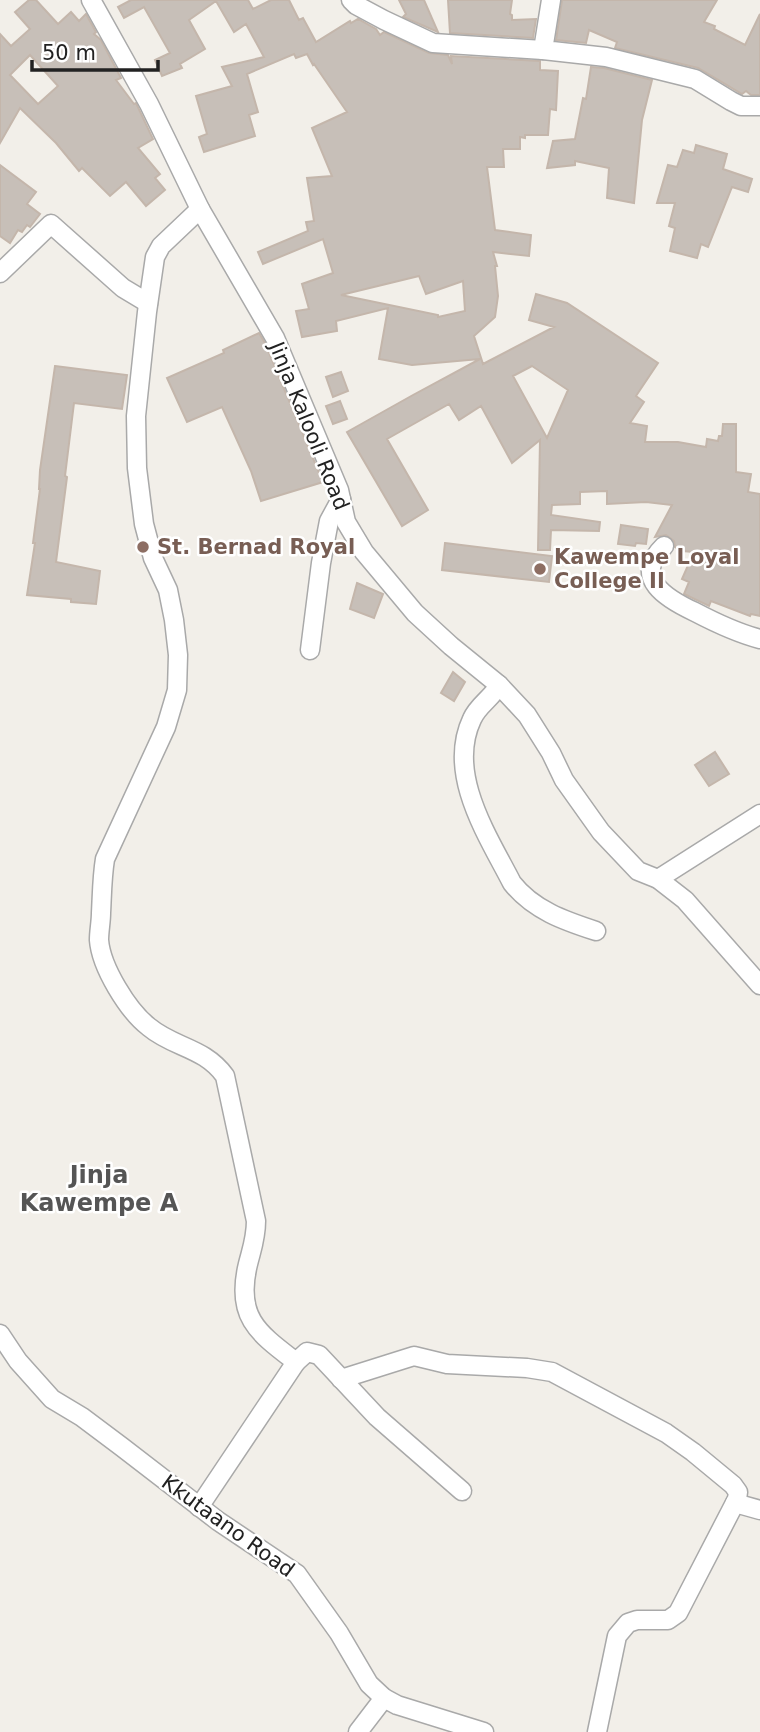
<svg xmlns="http://www.w3.org/2000/svg" width="760" height="1732" font-family="'DejaVu Sans',sans-serif">
<style>
.building{fill:#c7bfb8;stroke:#c4b6ab;stroke-width:2;fill-rule:evenodd}
.lines{fill:none;stroke-linecap:round;stroke-linejoin:round}
.street-casing{stroke:#a9a9a9;stroke-width:21}
.street{stroke:#fff;stroke-width:18}
.education-dot{fill:#8d6e63;stroke:#fff;stroke-width:2.5}
.labels{text-anchor:middle;dominant-baseline:central;stroke-width:5;stroke-linejoin:round;paint-order:stroke}
.street-label{font-size:21px;fill:#222;stroke:#fff}
.education-label{font-size:21px;font-weight:bold;fill:#785e54;stroke:#fff;text-anchor:start}
.quarter-label{font-size:24px;font-weight:bold;fill:#555;stroke:#fff}
</style>
<rect width="100%" height="100%" fill="#f2efe9"/>
<g class="building">
<path d="M29,0H36L58,24L71,12L79,21L86,14L96,32L94,34L101,40L121,78L116,80L134,104L136,103L153,139L138,148L160,174L155,178L165,190L146,206L126,182L110,196L82,168L79,171L56,143L20,108L0,143V34L11,46L30,29L15,12ZM30,55L58,86L38,104L10,75Z"/>
<path d="M131,0H248L253,9L271,0H289L299,20L303,18L316,42L350,21L351,23L358,19L376,29L380,35L384,32L429,53L448,55L452,64L451,56L540,61V70L558,71L556,110L550,109L548,135H525V138L520,137V149H503L504,167H487L495,230L531,235L529,256L493,252L497,266H495L498,296L495,317L474,336L483,364L554,327L529,320L536,294L567,303L658,363L636,396L644,402L630,423L647,426L645,442H678L706,447L707,439L718,441L719,436H722L723,424H736V472L751,474L748,492L760,494V616L751,614L750,616L711,601L709,606L684,594L689,582L682,579L694,552L682,551L675,547L674,541L666,535L655,537L672,505L646,502L607,504V491L580,492V504L552,505L551,515L600,522L599,531L551,530L550,550H538L540,440L512,463L481,406L459,420L449,404L387,439L428,510L402,526L347,432L413,395L480,359L412,365L379,359L388,308L336,321L337,331L302,337L296,311L309,309L302,284L333,273L323,239L263,264L258,252L308,231L306,222L314,221L307,178L332,176L312,128L347,112L314,64L313,65L307,54L296,58L294,54L247,74L258,112L249,115L255,136L204,152L199,137L207,134L196,96L232,86L222,67L264,57L246,24L234,32L216,1L189,20L205,49L180,64L182,68L162,76L155,60L170,53L144,7L124,18L118,7ZM419,276L426,294L463,281L465,311L438,317V315L341,295ZM532,366L568,390L547,438L513,376Z"/>
<path d="M399,0H424L438,32L403,17L406,14Z"/>
<path d="M448,0H512L510,14L512,15V20L536,19L533,38L450,33Z"/>
<path d="M562,0H717L704,22L715,26L714,29L745,45L760,14V95H751L746,91L742,94L698,68L615,48L617,42L589,30L586,43L556,40Z"/>
<path d="M591,67L604,68L652,80L642,120L634,203L607,198L609,168L575,161V165L547,168L553,141L575,139L583,98L586,99Z"/>
<path d="M696,145L727,154L723,169L752,179L748,192L732,187L708,247L701,244L697,258L670,251L675,228L669,226L675,203H657L668,165L677,167L683,150L694,153Z"/>
<path d="M0,165L36,192L27,204L40,214L30,227L27,225L22,232L18,230L10,243L0,236Z"/>
<path d="M259,333L265,343L323,482L261,501L251,471L222,407L187,422L167,378L224,353L223,350Z"/>
<path d="M55,366L127,375L122,409L74,403L65,476L67,477L56,562L100,571L96,604L71,602V599L27,595L35,543H33L40,489H39L40,470Z"/>
<path d="M341,372L348,391L333,397L326,377Z"/>
<path d="M340,401L347,419L333,424L326,406Z"/>
<path d="M621,525L648,529L646,544L636,543L635,546L618,544Z"/>
<path d="M445,543L552,556L549,582L442,570Z"/>
<path d="M357,583L383,594L374,618L350,609Z"/>
<path d="M453,672L465,682L454,701L441,693Z"/>
<path d="M715,752L729,774L709,786L695,765Z"/>
</g>
<g class="lines">
<defs>
<g id="street">
<path d="M91,0L149,104L200,209L275,338L339,490L346,522L364,552L415,613L451,646L499,685L527,715L551,753L564,780L601,832L638,871L658,879L685,900L760,985"/>
<path d="M351,0L356,5L384,20L433,43L543,50"/>
<path d="M551,0L543,50L606,57L695,79L731,101L741,106H760"/>
<path d="M0,273L51,224L123,288L148,303"/>
<path d="M664,546C631,578 667,599 695,612C716,623 737,633 760,639"/>
<path d="M310,650L321,563L329,521L341,499"/>
<path d="M499,685C492,698 478,705 472,719C446,774 488,836 512,883C533,910 565,921 596,931"/>
<path d="M658,879L760,814"/>
<path d="M0,1334L18,1361L52,1399L82,1417L122,1447L218,1521L297,1574L339,1633L369,1684L384,1698L397,1705L484,1732"/>
<path d="M296,1362L307,1352L319,1355L377,1417L462,1491"/>
<path d="M341,1379L414,1356L447,1364L527,1368L552,1372L666,1433L693,1452L733,1485L738,1492L737,1499L678,1613L668,1620H637L628,1623L617,1636L597,1732"/>
<path d="M735,1503L760,1510"/>
<path d="M199,1507L296,1362C258,1333 235,1317 248,1264C252,1248 256,1238 256,1221L225,1076C204,1047 174,1048 149,1027C128,1011 101,967 99,940C99,931 101,922 101,913C102,895 102,877 105,859L166,727L177,690L178,655L174,620L168,590L153,558L144,524L137,468L136,416L147,312L155,257L161,246L200,209"/>
<path d="M358,1732L384,1698"/>
</g>
</defs>
<use href="#street" class="street-casing"/>
<use href="#street" class="street"/>
</g>
<g class="education-dot">
<circle cx="143" cy="547" r="7"/>
<circle cx="540" cy="569" r="7"/>
</g>
<g class="labels">
<g class="street-label">
<text transform="translate(309 426) rotate(68)">Jinja Kalooli Road</text>
<text transform="translate(228 1526) rotate(36)">Kkutaano Road</text>
</g>
<g class="education-label">
<text x="157" y="547">St. Bernad Royal</text>
<text x="554" y="557">Kawempe Loyal<tspan x="554" dy="24">College II</tspan></text>
</g>
<g class="quarter-label">
<text x="99" y="1175">Jinja<tspan x="99" dy="28">Kawempe A</tspan></text>
</g>
</g>
<path d="M32 60v10h126v-10" fill="none" stroke="#222222" stroke-width="3.5"/>
<text x="42" y="60" font-size="21" fill="#222222" stroke="#ffffff" stroke-width="5" paint-order="stroke">50 m</text>
</svg>
